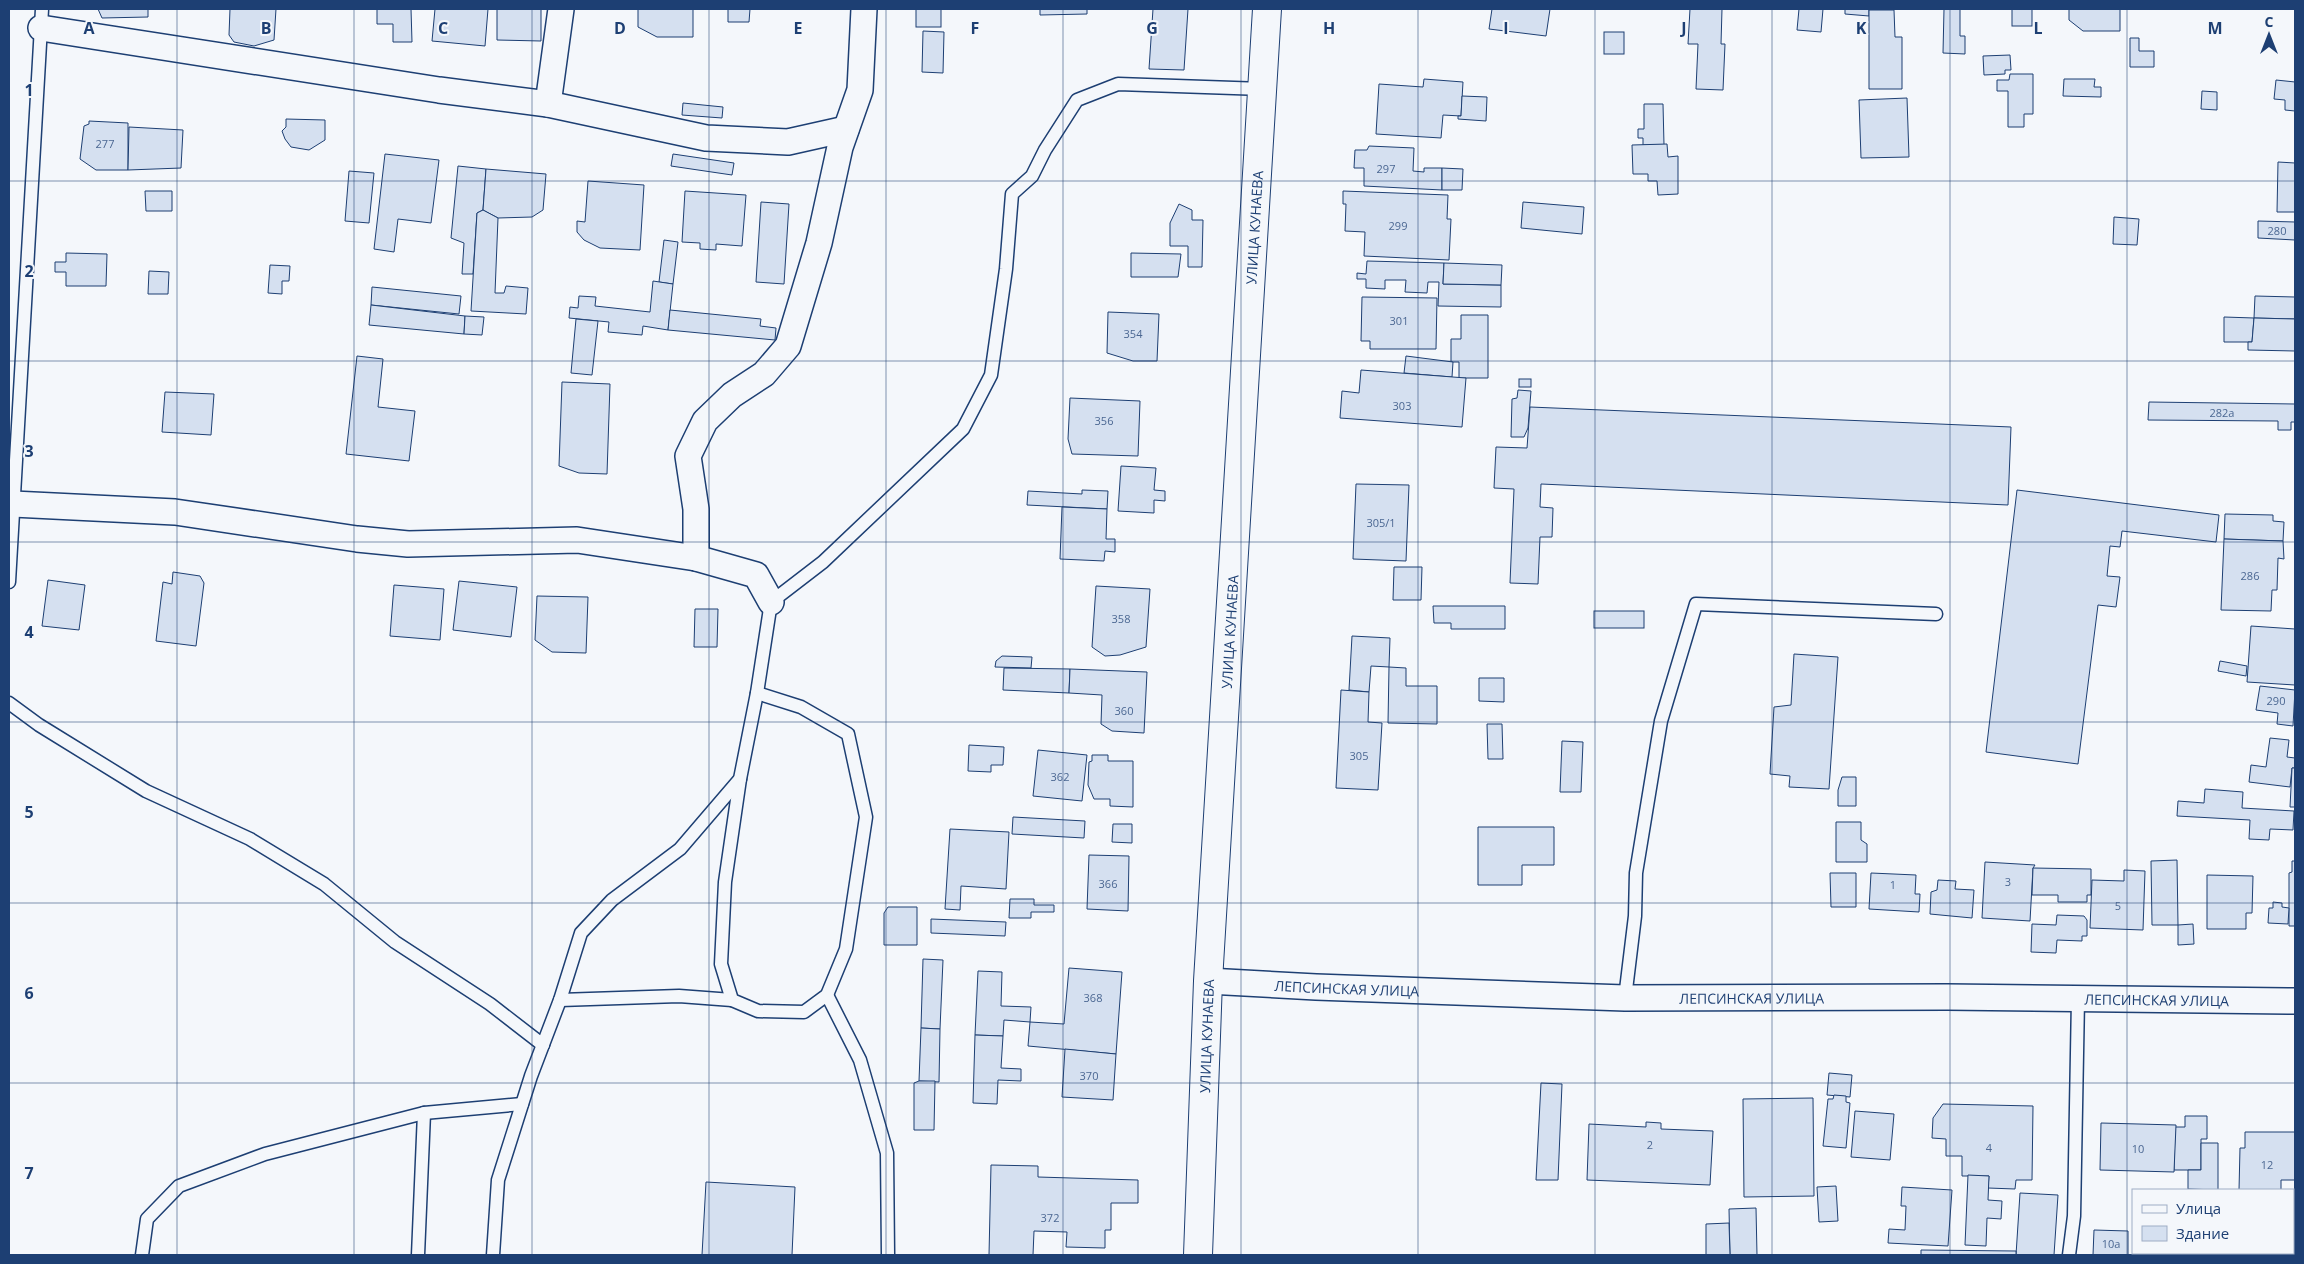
<svg xmlns="http://www.w3.org/2000/svg" width="2304" height="1264" font-family="'Open Sans',sans-serif">
<style>
.building{fill:#d5e0f0;stroke:#1d3f73}
.lines{fill:none;stroke-linecap:round;stroke-linejoin:round}
.lane-casing{stroke:#1d3f73;stroke-width:15}
.street-casing{stroke:#1d3f73;stroke-width:28}
.secondary-casing{stroke:#1d3f73;stroke-width:30}
.lane{stroke:#f4f7fb;stroke-width:12}
.street{stroke:#f4f7fb;stroke-width:25}
.secondary{stroke:#f4f7fb;stroke-width:28}
.grid{fill:none;stroke:#1d3f73;stroke-width:1;stroke-opacity:0.55}
.labels{text-anchor:middle;dominant-baseline:central;stroke-width:4;stroke-linejoin:round;paint-order:stroke}
.number-label{font-size:11px;fill:#4b6792}
.street-label{font-size:14px;fill:#1d3f73;stroke:#f4f7fb}
.grid-label{font-size:16px;text-anchor:middle;font-weight:bold;fill:#1d3f73;stroke:#f4f7fb;stroke-width:4;stroke-linejoin:round;paint-order:stroke}
</style>
<rect width="100%" height="100%" fill="#f4f7fb"/>
<g class="building">
<path d="M98,9H148V17L102,18Z"/>
<path d="M230,9H276L274,40L254,46L234,42L229,35Z"/>
<path d="M377,9H411L412,42H393V24H377Z"/>
<path d="M435,9H488L485,46L432,41Z"/>
<path d="M497,9H541V41L497,40Z"/>
<path d="M638,9H693V37H657L638,27Z"/>
<path d="M728,9H750L749,22H728Z"/>
<rect x="916" y="9" width="25" height="18"/>
<path d="M1040,9H1087V14L1040,15Z"/>
<path d="M1153,9H1188L1184,70L1149,69Z"/>
<path d="M1492,9H1550L1546,36L1489,29Z"/>
<path d="M1690,9H1722L1721,44H1725L1723,90L1696,89L1698,44H1688Z"/>
<path d="M1799,9H1823L1821,32L1797,30Z"/>
<path d="M1845,9H1869V16L1845,14Z"/>
<path d="M1944,9H1960V36H1965V54L1943,53Z"/>
<rect x="2012" y="9" width="20" height="17"/>
<path d="M2069,9H2120V31H2083L2069,20Z"/>
<path d="M1869,10H1894L1895,37H1902V89H1869Z"/>
<path d="M923,31L944,32L943,73L922,72Z"/>
<rect x="1604" y="32" width="20" height="22"/>
<path d="M2130,38H2139V51H2154V67H2130Z"/>
<path d="M2010,55L2011,70H2005V74L1984,75L1983,56Z"/>
<path d="M2010,74H2033V114H2024V127H2008V91H1997V80H2009Z"/>
<path d="M1424,79L1463,82L1461,116L1443,115L1441,138L1376,134L1379,84L1423,87Z"/>
<path d="M2064,79H2095L2094,87H2101V97L2063,96Z"/>
<path d="M2276,80L2295,82V111L2285,110V100L2274,99Z"/>
<path d="M2202,91L2217,92V110L2201,109Z"/>
<path d="M1462,96L1487,97L1486,121L1458,119V116H1461Z"/>
<path d="M1907,98L1909,157L1861,158L1859,100Z"/>
<path d="M683,103L723,107L722,118L682,115Z"/>
<path d="M1644,104H1663L1664,145H1643V138H1638V129H1644Z"/>
<path d="M286,119L325,120V140L309,150L291,147L285,139L282,131L286,127Z"/>
<path d="M89,121L128,123V170H96L80,159L84,126L89,124Z"/>
<path d="M129,127L183,130L181,168L128,170Z"/>
<path d="M1667,144L1668,157L1678,156V194L1658,195L1657,181H1648V174H1633L1632,145Z"/>
<path d="M1369,146L1414,148L1413,171L1424,172V168H1442V190L1364,186V168H1354L1355,150H1367Z"/>
<path d="M385,154L439,160L431,223L398,219L394,252L374,249Z"/>
<path d="M673,154L734,163L732,175L671,166Z"/>
<path d="M2278,162L2295,163V212H2277Z"/>
<path d="M458,166L486,169L483,210L477,213L473,274H462L464,243L451,238Z"/>
<path d="M1442,168L1463,169L1462,190H1442Z"/>
<path d="M486,169L546,174L543,210L532,217L498,218L483,210Z"/>
<path d="M349,171L374,173L369,223L345,221Z"/>
<path d="M588,181L644,185L640,250L600,248L584,240L577,232V221L585,222Z"/>
<path d="M145,191H172V211H146Z"/>
<path d="M685,191L746,195L742,246L716,244V250L700,249V243L682,242Z"/>
<path d="M1343,191L1448,195L1447,219H1451L1449,260L1364,256L1365,232L1345,231L1346,204H1343Z"/>
<path d="M761,202L789,204L784,284L756,282Z"/>
<path d="M1523,202L1584,207L1582,234L1521,228Z"/>
<path d="M1179,204L1192,210V220H1203L1202,267H1188V246H1170V223Z"/>
<path d="M483,210L498,218L495,293H504L506,286L528,288L526,314L471,311L477,213Z"/>
<path d="M2114,217L2139,219L2137,245L2113,244Z"/>
<path d="M2258,221L2295,222V240L2258,238Z"/>
<path d="M664,240L678,242L673,284L659,282Z"/>
<path d="M66,253L107,254L106,286H66V272H55V262H66Z"/>
<path d="M1131,253L1181,254L1178,277H1131Z"/>
<path d="M1367,261L1444,263L1443,284L1501,285V307L1438,306L1439,282H1428L1427,293L1405,292L1406,280H1385V289L1366,288V279H1357V273L1366,274Z"/>
<path d="M1444,263L1502,265L1501,285L1443,284Z"/>
<path d="M270,265L290,266L289,281H282V294L268,293Z"/>
<path d="M149,271L169,272L168,294H148Z"/>
<path d="M653,281L673,284L668,330L643,326L642,335L608,332L609,322L569,318L570,307L578,308L579,296L596,297L595,306L650,312Z"/>
<path d="M372,287L461,296L459,314L371,305Z"/>
<path d="M2255,296L2295,297V319L2254,318Z"/>
<path d="M1362,297L1437,298L1436,349H1370V341H1361Z"/>
<path d="M371,305L465,316L464,334L369,325Z"/>
<path d="M670,310L761,319L760,326L776,328L775,340L668,330Z"/>
<path d="M1108,312L1159,314L1157,361H1133L1107,353Z"/>
<path d="M1461,315H1488V378H1459V362H1451V339H1461Z"/>
<path d="M465,316L484,317L482,335L464,334Z"/>
<path d="M2224,317L2254,318L2252,342H2224Z"/>
<path d="M2254,318L2295,319V351L2248,350V342H2252Z"/>
<path d="M576,319L598,321L592,375L571,373Z"/>
<path d="M357,356L383,359L378,407L415,411L409,461L346,454Z"/>
<path d="M1406,356L1453,362L1452,377L1404,373Z"/>
<path d="M1361,370L1466,378L1462,427L1340,418L1342,391L1359,393Z"/>
<rect x="1519" y="379" width="12" height="8"/>
<path d="M562,382L610,384L607,474L579,473L559,466Z"/>
<path d="M1518,390L1531,391L1528,428L1524,437H1511L1512,399L1517,398Z"/>
<path d="M165,392L214,394L211,435L162,432Z"/>
<path d="M1070,398L1140,401L1138,456L1072,454L1068,439Z"/>
<path d="M2149,402L2295,404V422H2291V430H2278V421L2148,420Z"/>
<path d="M1530,407L2011,427L2008,505L1541,484L1540,507L1553,508L1552,537H1540L1538,584L1510,583L1514,489L1494,488L1496,447L1527,448Z"/>
<path d="M1121,466L1156,468L1154,490L1165,491V501L1154,500V513L1118,511Z"/>
<path d="M1356,484L1409,485L1406,561L1353,559Z"/>
<path d="M1082,490L1108,491L1107,509L1027,505L1028,491L1082,494Z"/>
<path d="M2017,490L2219,515L2216,542L2122,531L2120,547L2110,546L2107,576L2120,577L2116,607L2098,605L2078,764L1986,752Z"/>
<path d="M1062,507L1107,509L1106,539H1115V552L1105,551L1104,561L1060,559Z"/>
<path d="M2225,514L2273,515V521L2284,522L2283,541L2224,539Z"/>
<path d="M2224,539L2283,541L2284,559L2278,558L2277,590H2272L2271,611L2221,610Z"/>
<path d="M1394,567H1422L1421,600H1393Z"/>
<path d="M173,572L200,576L204,583L196,646L156,641L163,582L172,584Z"/>
<path d="M48,580L85,585L79,630L42,626Z"/>
<path d="M459,581L517,587L511,637L453,630Z"/>
<path d="M394,585L444,589L440,640L390,636Z"/>
<path d="M1096,586L1150,589L1146,647L1120,655L1105,656L1092,647Z"/>
<path d="M537,596L588,597L586,653L552,652L535,640Z"/>
<path d="M1433,606H1505V629H1451V623H1434Z"/>
<path d="M695,609H718L717,647H694Z"/>
<rect x="1594" y="611" width="50" height="17"/>
<path d="M2251,626L2295,629V685L2247,682Z"/>
<path d="M1352,636L1390,638L1389,667L1371,666L1369,692L1349,690Z"/>
<path d="M1794,654L1838,657L1829,789L1789,787L1790,776L1770,774L1774,707L1791,705Z"/>
<path d="M1002,656L1032,657L1031,668L995,667L996,661Z"/>
<path d="M2220,661L2247,666L2246,676L2218,671Z"/>
<path d="M1389,667L1406,668V686H1437V724L1388,723Z"/>
<path d="M1004,668L1070,669L1069,693L1003,690Z"/>
<path d="M1070,669L1147,672L1144,733L1112,731L1101,724L1102,695L1069,693Z"/>
<path d="M1479,678H1504V702L1479,701Z"/>
<path d="M2260,686L2295,690L2293,726L2277,724L2278,713L2256,710Z"/>
<path d="M1341,690L1369,692L1368,722L1382,723L1378,790L1336,788Z"/>
<path d="M1487,724H1502L1503,759H1488Z"/>
<path d="M2270,738L2289,740L2287,757L2295,758V768H2292L2290,787L2249,782L2251,765L2266,767Z"/>
<path d="M1562,741L1583,742L1581,792H1560Z"/>
<path d="M969,745L1004,747L1003,765H991V772L968,771Z"/>
<path d="M1038,750L1087,755L1082,801L1033,796Z"/>
<path d="M1092,755H1108V761H1133V807L1110,806V799H1094L1088,785L1089,762L1092,761Z"/>
<path d="M2292,768H2295V807H2290Z"/>
<path d="M1842,777H1856V806H1838V790Z"/>
<path d="M2205,789L2243,792L2242,808L2294,811L2293,830L2270,829L2269,840L2249,839L2250,820L2177,816L2178,801L2204,803Z"/>
<path d="M1013,817L1085,821L1084,838L1012,834Z"/>
<path d="M1836,822H1861V840L1867,844V862H1836Z"/>
<path d="M1113,824H1132V843L1112,842Z"/>
<path d="M1478,827H1554V865H1522V885H1478Z"/>
<path d="M950,829L1009,832L1006,889L961,886L960,910L945,909Z"/>
<path d="M1089,855L1129,856L1128,911L1087,909Z"/>
<path d="M2177,860L2178,925H2152L2151,861Z"/>
<path d="M2292,861H2295V926H2289V873L2292,872Z"/>
<path d="M1985,862L2035,865L2033,868L2030,921L1982,918Z"/>
<path d="M2033,868L2091,869V895H2087V902H2058V895H2032Z"/>
<path d="M2124,870L2145,871L2143,930L2090,928L2092,880L2124,881Z"/>
<path d="M1830,873H1856V907H1831Z"/>
<path d="M1871,873L1916,875L1915,894H1920L1919,912L1869,909Z"/>
<path d="M2207,875L2253,876L2252,913H2246V929H2207Z"/>
<path d="M1938,880L1956,881L1955,889L1974,890L1972,918L1930,914L1931,892L1937,890Z"/>
<path d="M1010,899H1034V905H1054V912H1031V918H1009Z"/>
<path d="M2273,902L2282,903V907L2289,908L2288,924L2268,923L2269,908H2273Z"/>
<path d="M888,907H917V945H884V913Z"/>
<path d="M2057,915L2084,916L2087,920V936H2082V941L2057,940L2056,953L2031,952L2032,924L2056,925Z"/>
<path d="M931,919L1006,922L1005,936L931,933Z"/>
<path d="M2193,924L2194,944L2178,945V925Z"/>
<path d="M923,959L943,960L940,1029L921,1028Z"/>
<path d="M1069,968L1122,972L1116,1054L1028,1046L1030,1022L1064,1024Z"/>
<path d="M978,971L1002,972L1001,1006L1031,1007L1030,1022L1004,1020L1003,1036L975,1035Z"/>
<path d="M921,1028L940,1029L939,1082L919,1081Z"/>
<path d="M975,1035L1003,1036L1001,1068L1021,1069V1081L998,1080L997,1104L973,1103Z"/>
<path d="M1065,1049L1116,1054L1113,1100L1062,1097Z"/>
<path d="M1829,1073L1852,1075L1850,1097L1827,1095Z"/>
<path d="M919,1081H935L934,1130H914V1083Z"/>
<path d="M1541,1083L1562,1084L1558,1180H1536Z"/>
<path d="M1834,1095L1846,1096V1102L1850,1103L1846,1148L1823,1146L1828,1099H1833Z"/>
<path d="M1813,1098L1814,1196L1744,1197L1743,1099Z"/>
<path d="M1943,1104L2033,1106L2032,1180H2016L2015,1189L1988,1188L1989,1176H1962V1156H1946V1139L1932,1138L1933,1118Z"/>
<path d="M1855,1111L1894,1114L1890,1160L1851,1157Z"/>
<path d="M2185,1116H2207V1139H2201V1170H2174L2175,1127H2185Z"/>
<path d="M1646,1122L1661,1123V1129L1713,1131L1710,1185L1587,1180L1589,1124L1646,1127Z"/>
<path d="M2101,1123L2176,1125L2174,1172L2100,1170Z"/>
<path d="M2245,1132H2295V1180H2281V1190H2239L2240,1148H2245Z"/>
<path d="M2201,1143H2218V1190L2188,1189V1170H2201Z"/>
<path d="M991,1165L1038,1166V1177L1138,1180V1203H1111V1230H1105V1248L1066,1247L1067,1232L1034,1231L1033,1255H989Z"/>
<path d="M1968,1175L1989,1176L1988,1200L2002,1201L2001,1219L1987,1218L1986,1246L1965,1245Z"/>
<path d="M706,1182L795,1187L792,1255H702Z"/>
<path d="M1836,1186L1838,1221L1819,1222L1817,1187Z"/>
<path d="M1902,1187L1952,1190L1948,1246L1888,1243L1889,1229L1905,1230L1906,1206H1901Z"/>
<path d="M2020,1193L2058,1195L2054,1255H2016Z"/>
<path d="M1756,1208L1757,1255H1730L1729,1209Z"/>
<path d="M2293,1218H2295V1255H2289V1253H2293Z"/>
<path d="M1729,1223L1730,1255H1706V1224Z"/>
<path d="M2094,1230L2128,1231V1255H2093Z"/>
<path d="M1921,1250L2016,1251V1255H1921Z"/>
<rect x="2184" y="1253" width="32" height="2"/>
<rect x="2239" y="1253" width="50" height="2"/>
</g>
<g class="lines">
<defs>
<g id="lane">
<path d="M9,582L42,9"/>
<path d="M9,703L39,725L146,791L250,839L324,884L395,942L490,1004L543,1045"/>
<path d="M740,779L725,882L721,964L732,1000L758,1011L804,1012L827,995L846,949L866,817L848,734L801,707L757,693"/>
<path d="M827,995L860,1060L887,1153L888,1255"/>
<path d="M1625,998L1635,916L1636,873L1661,721L1696,604L1936,614"/>
<path d="M560,1000L679,996L732,1000"/>
<path d="M142,1255L147,1219L179,1186L265,1154L424,1113L522,1104"/>
<path d="M418,1255L424,1113"/>
<path d="M493,1255L498,1180L531,1076L560,1000L581,933L612,900L680,849L740,779L757,693L771,602L823,562L963,429L991,375L1006,269L1012,194L1032,176L1045,150L1077,100L1118,84L1263,89"/>
<path d="M2069,1255L2074,1216L2078,999"/>
</g>
<g id="street">
<path d="M41,28L439,90L548,104L706,138L788,142L846,129"/>
<path d="M548,104L561,9"/>
<path d="M13,504L175,512L357,539L408,544L577,540L696,558L756,575L771,602"/>
<path d="M696,558V509L688,456L705,421L732,395L764,374L788,346L819,243L840,147L860,90L864,9"/>
<path id="s1" d="M1208,981L1316,987L1625,998L1947,997L2295,1001"/>
</g>
<g id="secondary">
<path id="s2" d="M1198,1255L1208,981L1267,9"/>
</g>
</defs>
<use href="#lane" class="lane-casing"/>
<use href="#street" class="street-casing"/>
<use href="#secondary" class="secondary-casing"/>
<use href="#lane" class="lane"/>
<use href="#street" class="street"/>
<use href="#secondary" class="secondary"/>
</g>
<path class="grid" d="M177,9V1255M354,9V1255M532,9V1255M709,9V1255M886,9V1255M1063,9V1255M1241,9V1255M1418,9V1255M1595,9V1255M1772,9V1255M1950,9V1255M2127,9V1255M9,181H2295M9,361H2295M9,542H2295M9,722H2295M9,903H2295M9,1083H2295"/>
<g class="labels">
<g class="number-label">
<text x="105" y="143">277</text>
<text x="1386" y="168">297</text>
<text x="1398" y="225">299</text>
<text x="2277" y="230">280</text>
<text x="1399" y="320">301</text>
<text x="1133" y="333">354</text>
<text x="1402" y="405">303</text>
<text x="2222" y="412">282а</text>
<text x="1104" y="420">356</text>
<text x="1381" y="522">305/1</text>
<text x="2250" y="575">286</text>
<text x="1121" y="618">358</text>
<text x="2276" y="700">290</text>
<text x="1124" y="710">360</text>
<text x="1359" y="755">305</text>
<text x="1060" y="776">362</text>
<text x="2008" y="881">3</text>
<text x="1108" y="883">366</text>
<text x="1893" y="884">1</text>
<text x="2118" y="905">5</text>
<text x="1093" y="997">368</text>
<text x="1089" y="1075">370</text>
<text x="1650" y="1144">2</text>
<text x="1989" y="1147">4</text>
<text x="2138" y="1148">10</text>
<text x="2267" y="1164">12</text>
<text x="1050" y="1217">372</text>
<text x="2111" y="1243">10а</text>
</g>
<g class="street-label">
<text stroke="none"><textPath href="#s2" startOffset="1029">УЛИЦА КУНАЕВА</textPath></text>
<text stroke="none"><textPath href="#s2" startOffset="624">УЛИЦА КУНАЕВА</textPath></text>
<text stroke="none"><textPath href="#s1" startOffset="139">ЛЕПСИНСКАЯ УЛИЦА</textPath></text>
<text stroke="none"><textPath href="#s1" startOffset="544">ЛЕПСИНСКАЯ УЛИЦА</textPath></text>
<text stroke="none"><textPath href="#s1" startOffset="949">ЛЕПСИНСКАЯ УЛИЦА</textPath></text>
<text stroke="none"><textPath href="#s2" startOffset="219">УЛИЦА КУНАЕВА</textPath></text>
</g>
</g>
<g class="grid-label">
<text x="89" y="34">A</text>
<text x="266" y="34">B</text>
<text x="443" y="34">C</text>
<text x="620" y="34">D</text>
<text x="798" y="34">E</text>
<text x="975" y="34">F</text>
<text x="1152" y="34">G</text>
<text x="1329" y="34">H</text>
<text x="1506" y="34">I</text>
<text x="1684" y="34">J</text>
<text x="1861" y="34">K</text>
<text x="2038" y="34">L</text>
<text x="2215" y="34">M</text>
<text x="29" y="96">1</text>
<text x="29" y="277">2</text>
<text x="29" y="457">3</text>
<text x="29" y="638">4</text>
<text x="29" y="818">5</text>
<text x="29" y="999">6</text>
<text x="29" y="1179">7</text>
</g>
<rect width="2304" height="1264" fill="none" stroke="#1d3f73" stroke-width="20"/>
<rect x="2132" y="1189" width="162" height="65" fill="#f4f7fb" stroke="#9eadc5"/>
<rect x="2142" y="1205" width="25" height="8" fill="#f4f7fb" stroke="#9eadc5"/>
<text x="2176" y="1214" font-size="15" fill="#1d3f73">Улица</text>
<rect x="2142" y="1226" width="25" height="15" fill="#d5e0f0" stroke="#9eadc5"/>
<text x="2176" y="1239" font-size="15" fill="#1d3f73">Здание</text>
<g transform="translate(2269 35)" stroke="#f4f7fb" stroke-width="4" paint-order="stroke">
<path d="M0-4L9 19L0 12L-9 19Z" fill="#1d3f73"/>
<text y="-8" font-size="14" font-weight="bold" text-anchor="middle" fill="#1d3f73">С</text>
</g>
</svg>
